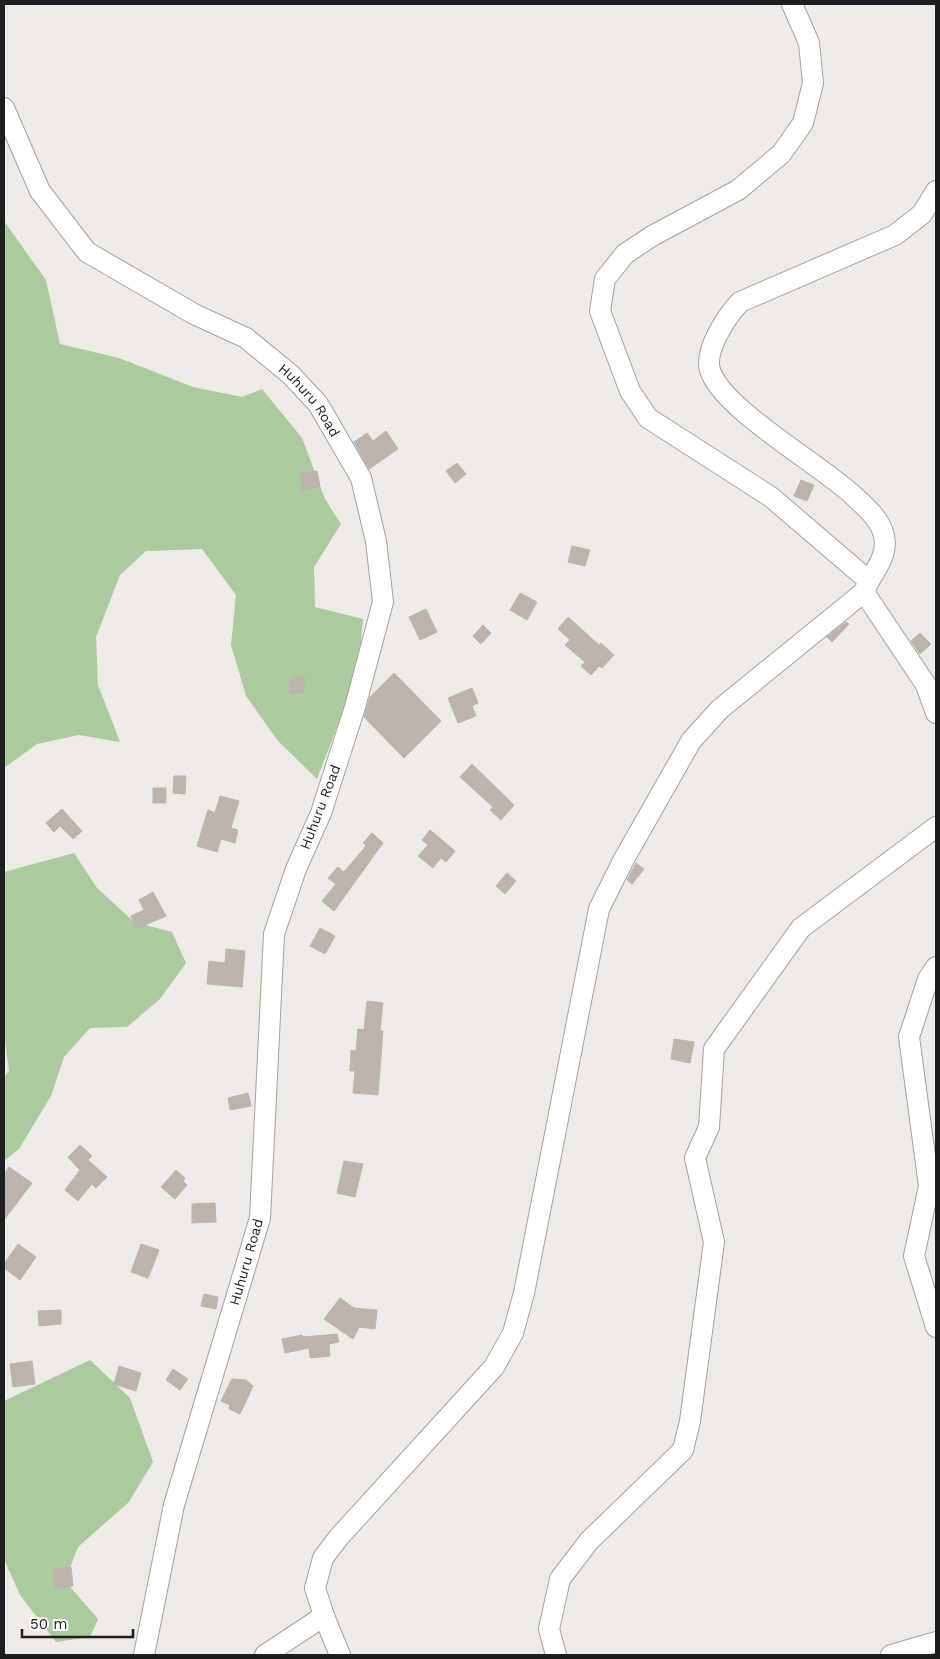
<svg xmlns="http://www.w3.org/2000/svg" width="940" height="1659" font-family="'Work Sans',sans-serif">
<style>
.forest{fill:#abca9e}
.building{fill:#bbb4ae;stroke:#bfb3a9}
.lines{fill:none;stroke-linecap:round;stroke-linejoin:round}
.minor-casing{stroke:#a2a2a2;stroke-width:22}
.minor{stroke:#fff;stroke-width:20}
.labels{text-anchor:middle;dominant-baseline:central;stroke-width:4.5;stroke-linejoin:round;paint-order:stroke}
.street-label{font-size:14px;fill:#1e1e1e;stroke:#fff}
</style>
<rect width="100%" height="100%" fill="#eeebe6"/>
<g class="forest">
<path d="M4,221L46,280L60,344L119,358L193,387L242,397L262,389L302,438L325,499L341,524L314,567L315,607L363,619L358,673L317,779L278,741L246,696L231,645L236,595L202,549L146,551L120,575L96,637L98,685L120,742L79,735L37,744L4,768Z"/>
<path d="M74,853L97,888L134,922L172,932L186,963L160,999L127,1027L90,1028L64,1057L51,1096L19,1149L4,1161V1077L9,1071L4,1034V872Z"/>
<path d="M90,1360L130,1398L153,1462L129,1502L78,1547L65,1581L98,1619L90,1637L56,1642L20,1595L4,1559V1401Z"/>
</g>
<g class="building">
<path d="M386,431L398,449L369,469L354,442L367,433L373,441Z"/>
<path d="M457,463L466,474L455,483L446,471Z"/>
<path d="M317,471L320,487L302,490L300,473Z"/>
<path d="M801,480L814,485L807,501L794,496Z"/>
<path d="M572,546L590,550L585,566L568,562Z"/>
<path d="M520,593L537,602L527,620L510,610Z"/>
<path d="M426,609L437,632L420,640L409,617Z"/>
<path d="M568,617L599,645L601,643L614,655L602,668L599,666L591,675L581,666L585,662L565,645L570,640L558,629Z"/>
<path d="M846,622L849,624L832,642L827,637Z"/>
<path d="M483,625L491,633L481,644L473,636Z"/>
<path d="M920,633L931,644L920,654L911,641Z"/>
<path d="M394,673L441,721L404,758L364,717L370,697Z"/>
<path d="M290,677H305L304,693H290Z"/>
<path d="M472,688L478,703L472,706L476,716L458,723L448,698Z"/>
<path d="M472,764L514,805L501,820L490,810L493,807L460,777Z"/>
<path d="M174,776H186L185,794L173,793Z"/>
<rect x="153" y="788" width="13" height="15"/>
<path d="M220,796L239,801L231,828L238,830L235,843L221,839L217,852L197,846L208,810L215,813Z"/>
<path d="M62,809L82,831L73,839L60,826L54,832L46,823Z"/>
<path d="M430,830L455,851L446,862L441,858L433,868L418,856L428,845L422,840Z"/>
<path d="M372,833L383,843L334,911L322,901L336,884L328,878L338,867L344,872L366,846L363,843Z"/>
<path d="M636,863L644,869L632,884L627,880Z"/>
<path d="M507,873L516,881L505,894L496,886Z"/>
<path d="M153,892L166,916L136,929L131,916L144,910L139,900Z"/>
<path d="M320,928L335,936L325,954L310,946Z"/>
<path d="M226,949L245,951L242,987L207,984L209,961L225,963Z"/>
<path d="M367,1001L383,1003L380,1031H383L378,1095L353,1093L355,1071H350L351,1050L356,1051L358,1029L364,1030Z"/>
<path d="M674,1039L694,1042L690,1063L671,1059Z"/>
<path d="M248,1093L251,1106L230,1110L228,1098Z"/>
<path d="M80,1145L92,1156L88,1160L107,1177L96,1188L92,1184L78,1201L65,1190L80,1170L68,1157Z"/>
<path d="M344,1161L363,1164L355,1197L337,1193Z"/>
<path d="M9,1167L32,1183L4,1220V1174Z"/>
<path d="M176,1170L185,1178L183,1181L187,1185L175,1199L161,1187Z"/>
<path d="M215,1203L216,1222L192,1223V1204Z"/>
<path d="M18,1244L36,1257L20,1280L4,1268V1264Z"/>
<path d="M141,1244L159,1250L148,1278L131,1272Z"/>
<path d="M204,1294L218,1297L216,1309L201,1306Z"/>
<path d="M340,1298L354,1308L377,1310L375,1329L359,1327L353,1339L324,1319Z"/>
<path d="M61,1310V1324L39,1326L38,1311Z"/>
<path d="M337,1334L339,1342L329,1344L330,1356L310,1358L309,1348L285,1353L282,1339L302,1335L303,1337Z"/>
<path d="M32,1361L35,1384L13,1387L10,1364Z"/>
<path d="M119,1366L141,1373L136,1391L114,1384Z"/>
<path d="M173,1369L188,1379L180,1390L166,1380Z"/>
<path d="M232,1379L246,1380L253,1386L240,1414L229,1409L230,1405L221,1401Z"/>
<path d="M71,1567L73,1586L55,1588L53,1569Z"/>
</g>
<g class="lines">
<defs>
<g id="minor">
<path d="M792,4L809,43L813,83L803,123L781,154L738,190L652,236L625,254L605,279L600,311L630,391L648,418L771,497L869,581L864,592"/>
<path id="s1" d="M4,108L40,191L87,252L194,314L246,338L291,375L318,404L361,478L376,541L383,602L355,707L321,813L296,869L274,934L260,1218L174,1505L144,1655"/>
<path d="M869,581C877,568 888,553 884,536C881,521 868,509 857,499C824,466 722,410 710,370C704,350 727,316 740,302L895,235L922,214L936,191"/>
<path d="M936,967L928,979L909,1037L929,1186L914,1256L936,1327"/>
<path d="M324,1616L340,1655"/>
<path d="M265,1655L324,1616L315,1588L323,1558L339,1537L494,1367L513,1333L524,1293L599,909L624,859L691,741L720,709L864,592L926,685L936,713"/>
<path d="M556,1655L549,1629L560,1579L589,1541L683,1450L690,1421L714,1242L695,1158L709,1127L714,1049L801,928L936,827"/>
<path d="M891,1655L936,1642"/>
</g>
</defs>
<use href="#minor" class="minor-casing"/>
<use href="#minor" class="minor"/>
</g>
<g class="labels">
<g class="street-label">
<text stroke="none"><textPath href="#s1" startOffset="438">Huhuru Road</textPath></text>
<text transform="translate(320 807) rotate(-69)">Huhuru Road</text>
<text transform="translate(246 1262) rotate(-74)">Huhuru Road</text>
</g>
</g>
<rect width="940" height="1659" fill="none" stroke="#1e1e1e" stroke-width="10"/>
<path d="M22 1629v8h111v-8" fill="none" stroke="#1e1e1e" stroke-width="2.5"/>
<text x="30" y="1629" font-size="15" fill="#1e1e1e" stroke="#ffffff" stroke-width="4" paint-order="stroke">50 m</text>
</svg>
